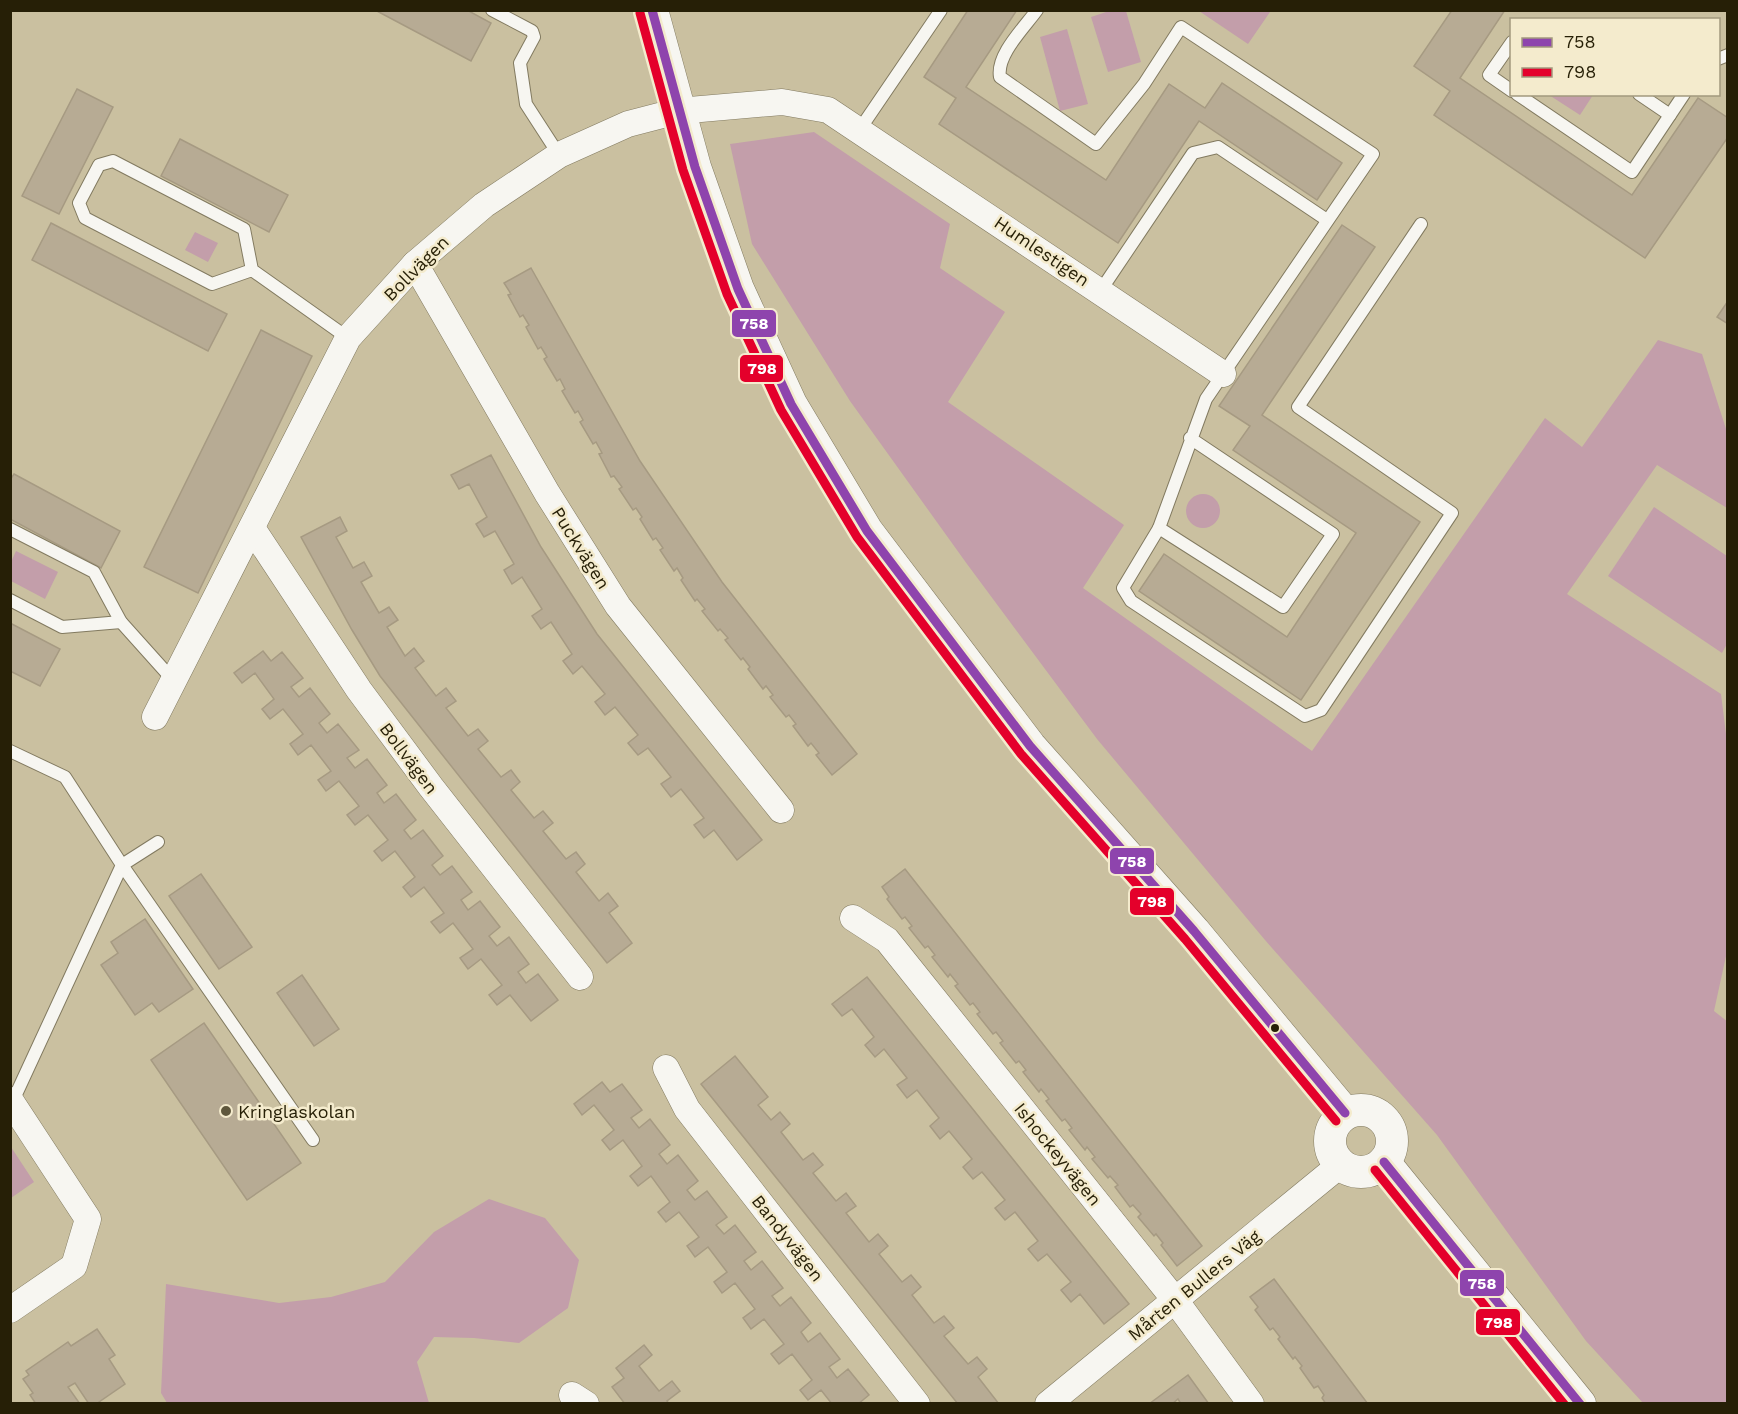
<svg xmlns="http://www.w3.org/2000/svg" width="1738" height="1414" font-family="'Work Sans',sans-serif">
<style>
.green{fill:#c39eaa}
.building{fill:#b7ab94;stroke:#a69a82;stroke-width:1.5}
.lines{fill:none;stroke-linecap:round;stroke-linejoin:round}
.service-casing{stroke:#827a60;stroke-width:14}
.minor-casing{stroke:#827a60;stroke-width:27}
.tertiary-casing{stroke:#827a60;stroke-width:33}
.service{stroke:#f7f6f1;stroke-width:12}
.minor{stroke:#f7f6f1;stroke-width:26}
.tertiary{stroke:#f7f6f1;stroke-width:32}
.bus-1-casing{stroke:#f4ebcd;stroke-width:14}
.bus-2-casing{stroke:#f4ebcd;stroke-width:14}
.bus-1{stroke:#8e44ad;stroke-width:9}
.bus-2{stroke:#e4002b;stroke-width:9}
.bus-dot{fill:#261f06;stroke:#f4ebcd;stroke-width:2}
.poi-dot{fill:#5f573c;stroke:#f4ebcd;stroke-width:2}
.labels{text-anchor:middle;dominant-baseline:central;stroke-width:5;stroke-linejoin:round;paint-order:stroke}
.street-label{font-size:18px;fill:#261f06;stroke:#f4ebcd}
.poi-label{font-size:18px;fill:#261f06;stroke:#f4ebcd;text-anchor:start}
.line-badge{stroke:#f4ebcd;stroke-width:2}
.badge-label{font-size:16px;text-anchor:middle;font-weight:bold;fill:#fff}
</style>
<rect width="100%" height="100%" fill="#cac0a0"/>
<g class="green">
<path d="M1112,10L1126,11L1141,62L1108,72L1091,17Z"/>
<path d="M1267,10L1270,12L1248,44L1199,11Z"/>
<path d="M1067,29L1088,104L1060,111L1040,37Z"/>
<path d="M1549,95H1593L1580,115Z"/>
<path d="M814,132L950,224L940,268L1005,312L948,402L1124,525L1083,588L1312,751L1545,418L1582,447L1658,340L1702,354L1727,432V508L1657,465L1567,594L1721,694L1728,750V947L1714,1011L1728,1022L1727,1403H1643L1586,1341L1437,1135L1265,940L1097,739L967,564L850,401L752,244L730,144Z"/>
<path d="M195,232L218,243L208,262L185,250Z"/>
<circle cx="1203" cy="511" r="17"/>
<path d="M1654,507L1727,556V644L1722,653L1608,576Z"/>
<path d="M16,551L58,572L45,599L11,581V562Z"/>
<path d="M11,1147L34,1182L11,1198H10Z"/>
<path d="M489,1199L545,1218L579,1260L568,1308L519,1343L474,1338L434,1337L417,1362L429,1403H167L161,1393L166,1284L279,1303L331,1297L385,1282L434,1232Z"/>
</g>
<g class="building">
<path d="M375,10H467L491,23L471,61Z"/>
<path d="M968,10H1017L966,87L1106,180L1169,84L1205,108L1222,83L1342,163L1317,200L1199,121L1118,243L939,124L956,98L924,77Z"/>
<path d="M1452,10H1505L1460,78L1632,195L1698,98L1728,118V137L1645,258L1434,115L1450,91L1414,66Z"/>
<path d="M77,89L113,107L59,214L22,196Z"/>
<path d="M180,139L288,195L269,232L161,176Z"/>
<path d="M51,223L227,314L208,351L32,260Z"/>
<path d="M1342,225L1375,247L1262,415L1420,522L1301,700L1139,591L1164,554L1287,637L1356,533L1233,450L1250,426L1219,406Z"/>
<path d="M531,268L640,461L722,582L857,754L832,775L816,755L819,753L811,743L808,746L793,726L796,724L789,715L786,717L770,697L773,695L766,686L763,689L748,669L750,667L743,658L741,660L725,640L728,638L720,629L718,631L702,611L705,609L697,599L695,601L681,580L683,578L677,568L674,571L660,550L663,548L656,538L653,540L640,519L642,517L636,508L633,510L619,489L622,487L614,476L611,477L599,454L602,453L596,442L593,444L580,422L583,420L578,411L575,413L562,391L565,389L560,379L557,381L544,359L547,357L541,347L538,349L526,327L529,325L523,315L520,317L508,295L511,294L504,283Z"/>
<path d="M1728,301V324L1717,317Z"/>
<path d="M261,330L312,356L198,593L144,567Z"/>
<path d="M491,455L541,547L597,634L762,840L737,860L714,830L704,838L694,825L704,818L681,789L671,797L661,784L671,777L648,748L638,755L628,743L638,735L615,707L605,715L595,702L605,694L582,666L573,674L563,661L572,654L551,622L541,629L532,616L542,609L522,577L512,584L504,570L514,564L495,531L484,537L476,524L487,517L469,484L459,489L451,475Z"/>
<path d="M14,474L120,531L101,568L10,519V480Z"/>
<path d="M340,517L347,531L336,537L353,568L364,562L372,576L361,582L379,613L389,607L398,620L387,627L405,656L414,648L424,661L415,668L436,696L446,688L456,701L446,708L468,736L478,729L488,741L478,749L501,777L511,770L520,782L511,790L534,818L543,811L553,823L543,831L566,859L576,852L585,864L576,872L599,901L608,893L618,906L609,913L632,943L607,963L380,676L352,630L301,537Z"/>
<path d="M10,623L60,649L40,686L10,671Z"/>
<path d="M263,651L271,661L282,652L303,678L291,687L299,697L310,688L330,714L319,723L327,733L338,724L359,750L347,758L355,768L367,759L387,785L377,793L384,803L396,794L416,820L404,830L411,839L423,830L443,856L432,865L440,875L452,866L472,892L461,900L468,910L480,901L500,927L489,936L497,946L509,937L529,964L518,972L526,983L538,974L558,1000L531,1021L510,995L497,1005L489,995L502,985L481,959L468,969L460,958L473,949L453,923L440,933L431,922L444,913L424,887L411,897L403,887L415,877L395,851L382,861L374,851L388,840L368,815L355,825L347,815L359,806L339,781L326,791L318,780L331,771L311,745L298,755L290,744L303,734L283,709L270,719L262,709L274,699L255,673L242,683L234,673Z"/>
<path d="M905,869L1202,1246L1177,1266L1161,1245L1163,1243L1156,1234L1154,1236L1138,1217L1141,1214L1133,1205L1130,1207L1115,1187L1118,1185L1110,1176L1108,1178L1092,1159L1095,1157L1087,1147L1085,1150L1069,1130L1072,1128L1065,1119L1062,1121L1046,1101L1049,1099L1041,1089L1039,1092L1023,1072L1026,1070L1019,1061L1016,1063L1000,1043L1003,1041L996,1032L993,1034L977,1014L980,1012L973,1003L970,1005L955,986L958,984L950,974L948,977L932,957L935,955L928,946L925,948L909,928L912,926L905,917L902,919L887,899L889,897L882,887Z"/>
<path d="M201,874L252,947L219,969L169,896Z"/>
<path d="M145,919L193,989L159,1012L152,1003L135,1015L101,965L118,953L111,942Z"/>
<path d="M302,975L339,1029L314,1046L277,993Z"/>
<path d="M867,977L1129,1304L1104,1324L1080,1294L1071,1302L1061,1290L1071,1282L1047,1254L1038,1261L1028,1249L1038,1241L1015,1212L1005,1220L995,1208L1005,1200L982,1172L973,1179L963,1167L972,1159L949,1131L940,1139L930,1126L939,1118L917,1090L907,1098L897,1085L907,1078L884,1049L875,1057L865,1045L874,1037L852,1009L842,1016L832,1004Z"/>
<path d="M204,1023L301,1163L247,1200L151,1060Z"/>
<path d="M735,1056L768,1097L758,1105L771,1120L780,1112L790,1124L781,1132L803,1160L813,1153L823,1165L813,1173L836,1201L846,1193L856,1206L846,1213L869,1242L878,1234L888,1246L879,1254L902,1282L911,1275L921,1287L912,1295L934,1323L944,1316L954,1328L944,1336L968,1364L977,1357L987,1369L978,1377L999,1404H958L701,1084Z"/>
<path d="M602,1082L610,1092L622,1084L642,1110L631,1118L639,1128L650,1119L670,1145L659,1154L667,1164L678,1155L698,1181L687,1190L695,1200L707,1191L727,1217L716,1225L724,1234L735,1225L756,1252L744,1261L751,1270L762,1261L783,1288L772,1296L780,1306L791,1297L811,1323L801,1332L808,1342L820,1333L840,1359L829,1367L837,1378L848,1369L869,1395L858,1404H832L821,1390L808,1400L800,1390L812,1380L792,1354L779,1364L771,1354L784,1344L764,1319L751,1329L743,1318L755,1309L735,1283L722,1293L714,1282L727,1272L708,1247L695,1257L687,1246L699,1237L679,1212L666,1222L658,1212L670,1202L651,1176L638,1186L630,1176L642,1166L623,1140L610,1150L602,1140L614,1130L594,1105L582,1115L574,1104Z"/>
<path d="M1274,1279L1368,1404H1326L1322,1398L1324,1395L1318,1386L1314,1388L1300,1368L1302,1366L1295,1357L1293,1359L1278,1339L1280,1337L1273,1328L1270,1330L1255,1310L1258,1307L1250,1297Z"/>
<path d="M97,1329L115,1355L109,1359L125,1384L96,1404H89L75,1383L68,1387L80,1404H36L30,1395L33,1393L23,1379L29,1375L26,1371L68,1342L71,1346Z"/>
<path d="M644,1345L652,1355L639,1366L659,1391L672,1381L680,1391L667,1401L669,1404H625L612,1387L624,1378L616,1368Z"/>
<path d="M1188,1375L1209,1404H1181L1178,1399L1172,1404H1149Z"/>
</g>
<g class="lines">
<defs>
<g id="service">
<path d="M492,10L532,31L534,37L520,63L526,104L559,155"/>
<path d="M1037,10C1024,28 996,55 1000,77L1096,144L1144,84L1181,27L1373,154L1206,399L1159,528L1283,607L1333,534L1190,438"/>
<path d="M1512,42L1489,75L1512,91"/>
<path d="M1718,59L1728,55"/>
<path d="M1517,94L1632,172L1684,94"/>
<path d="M1639,94L1670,115"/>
<path d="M860,129L941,10"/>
<path d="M252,270L244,229L113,161L99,165L79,203L85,218L212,284L252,270L348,338"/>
<path d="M1101,290L1193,153L1218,147L1327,220"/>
<path d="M1159,528L1123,588L1131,601L1305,716L1321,710L1452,513L1298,407L1421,224"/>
<path d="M10,529L94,572L121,622L173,680"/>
<path d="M10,600L62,627L121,622"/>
<path d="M10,751L65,777L122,865L313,1140"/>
<path d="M12,1103L122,865L158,842"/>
</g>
<g id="minor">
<path d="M415,264L547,493L618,606L781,810"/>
<path d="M252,528L359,690L431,787L580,977"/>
<path d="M155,717L348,338L415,264L484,205L559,155L628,124L678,111L782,102L828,110L1223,374"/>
<path d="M853,918L887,940L1175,1300L1251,1404"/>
<path d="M666,1068L687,1109L917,1404"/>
<path d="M10,1100L88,1219L74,1266L10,1310"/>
<path d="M572,1395L586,1404"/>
<path d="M1048,1404L1340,1165"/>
</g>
<g id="tertiary">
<path d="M652,10L695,167L738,289L791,404L867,531L1030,746L1194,931L1345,1113"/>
<circle cx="1361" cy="1141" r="31"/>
<path d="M1384,1162L1580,1404"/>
</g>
</defs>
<use href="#service" class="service-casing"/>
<use href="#minor" class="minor-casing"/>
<use href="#tertiary" class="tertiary-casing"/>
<use href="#service" class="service"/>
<use href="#minor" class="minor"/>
<use href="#tertiary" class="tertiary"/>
<defs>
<g id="bus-1">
<path d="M652,10L695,167L738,289L791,404L867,531L1030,746L1194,931L1345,1113"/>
<path d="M1384,1162L1580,1404"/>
</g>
<g id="bus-2">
<path d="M640,13L683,170L727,294L781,410L857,537L1021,754L1185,939L1336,1121"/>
<path d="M1375,1170L1564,1404"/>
</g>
</defs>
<use href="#bus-1" class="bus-1-casing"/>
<use href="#bus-2" class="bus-2-casing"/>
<use href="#bus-1" class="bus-1"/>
<use href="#bus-2" class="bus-2"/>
</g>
<circle class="bus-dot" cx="1275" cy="1028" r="5"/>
<circle class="poi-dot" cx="226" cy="1111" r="6"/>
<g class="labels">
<g class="street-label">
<text transform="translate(1042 251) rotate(34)">Humlestigen</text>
<text transform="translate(416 268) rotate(-45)">Bollvägen</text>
<text transform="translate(581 548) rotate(58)">Puckvägen</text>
<text transform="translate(409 758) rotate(53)">Bollvägen</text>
<text transform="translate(1058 1154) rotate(51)">Ishockeyvägen</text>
<text transform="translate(788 1238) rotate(52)">Bandyvägen</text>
<text transform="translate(1194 1285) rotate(-39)">Mårten Bullers Väg</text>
</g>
<g class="poi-label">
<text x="238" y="1111">Kringlaskolan</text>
</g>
</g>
<g class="line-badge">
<rect x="731" y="309" width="46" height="29" rx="6" fill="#8e44ad"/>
<rect x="739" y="354" width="45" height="29" rx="6" fill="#e4002b"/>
<rect x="1109" y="847" width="46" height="28" rx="6" fill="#8e44ad"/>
<rect x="1129" y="887" width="46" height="29" rx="6" fill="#e4002b"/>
<rect x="1459" y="1269" width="46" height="28" rx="6" fill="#8e44ad"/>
<rect x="1475" y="1308" width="46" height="28" rx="6" fill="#e4002b"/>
</g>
<g class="badge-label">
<text x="754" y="329">758</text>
<text x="762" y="374">798</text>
<text x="1132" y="867">758</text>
<text x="1152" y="907">798</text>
<text x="1482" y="1289">758</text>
<text x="1498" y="1328">798</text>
</g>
<rect width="1738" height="1414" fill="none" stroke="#261f06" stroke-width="24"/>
<rect x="1510" y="18" width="210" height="78" fill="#f4ebcd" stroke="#a2997d" stroke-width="1.5"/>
<rect x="1522" y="38" width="30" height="9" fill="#8e44ad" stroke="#a2997d" stroke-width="1.5"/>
<text x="1564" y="48" font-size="18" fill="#261f06">758</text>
<rect x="1522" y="68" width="30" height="9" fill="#e4002b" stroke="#a2997d" stroke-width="1.5"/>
<text x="1564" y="78" font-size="18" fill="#261f06">798</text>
</svg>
